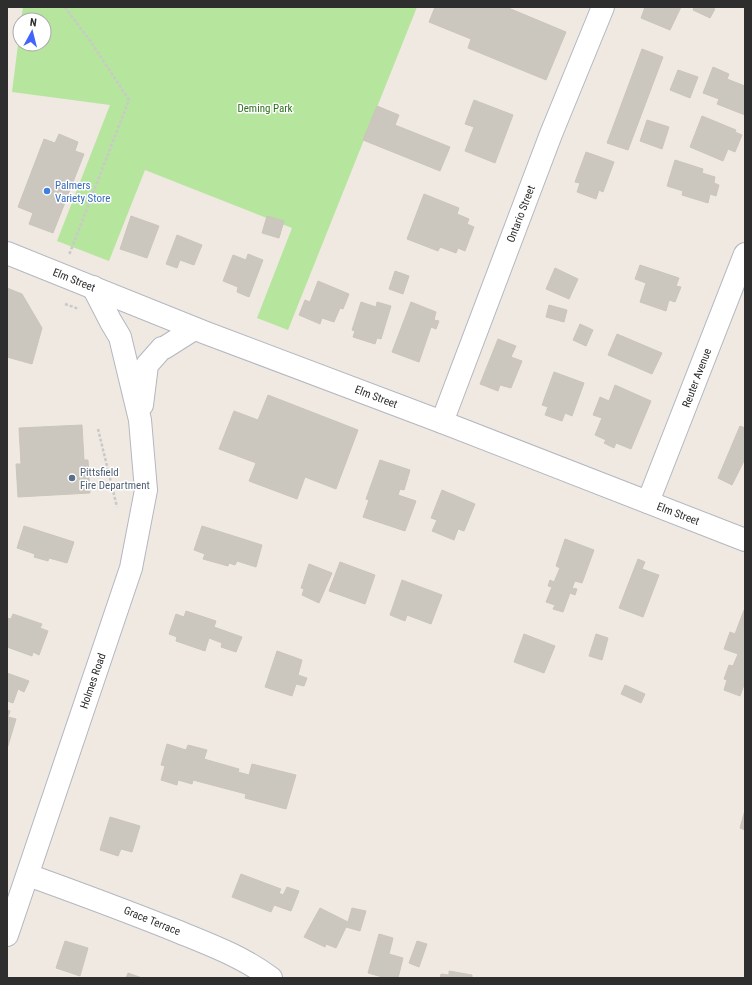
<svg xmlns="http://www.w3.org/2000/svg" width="752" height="985" font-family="'Roboto Condensed',sans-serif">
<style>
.green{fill:#b6e59e}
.building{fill:#cbc7bf;stroke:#cbc5ba}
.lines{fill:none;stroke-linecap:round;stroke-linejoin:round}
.minor-casing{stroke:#b4b7c1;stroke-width:24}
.tertiary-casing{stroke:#b4b7c1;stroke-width:24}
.path{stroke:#c9c9c9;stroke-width:2.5;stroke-dasharray:3 2;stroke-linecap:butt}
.minor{stroke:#fff;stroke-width:22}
.tertiary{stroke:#fff;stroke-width:22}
.shop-dot{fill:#3f7fe0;stroke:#fff;stroke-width:1.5}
.service-dot{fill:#5c6f8a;stroke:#fff;stroke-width:1.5}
.labels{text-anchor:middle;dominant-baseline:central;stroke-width:3;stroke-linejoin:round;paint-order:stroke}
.park-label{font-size:11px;fill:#2c6e1b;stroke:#fff}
.shop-label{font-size:11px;fill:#366cbe;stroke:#fff;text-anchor:start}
.street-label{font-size:11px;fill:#2e2e2e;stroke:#fff}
.service-label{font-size:11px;fill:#4e5e75;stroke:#fff;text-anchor:start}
</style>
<rect width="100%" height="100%" fill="#efe9e1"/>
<path class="green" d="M23,7H417L288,330L257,318L292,228L145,170L109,261L57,241L110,105L12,92L20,29V44H44V20H21Z"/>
<g class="building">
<path d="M435,7H506L566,32L546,80L468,48L471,39L429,22Z"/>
<path d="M645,7H681L670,30L641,18Z"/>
<path d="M694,7H711L715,9L710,18L693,10Z"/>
<path d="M642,49L663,57L628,150L607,143Z"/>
<path d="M713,67L729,74L727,79L745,86V115L717,104L719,99L703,93Z"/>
<path d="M678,70L698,77L690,98L670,90Z"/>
<path d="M474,100L513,115L495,163L465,151L474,127L465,124Z"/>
<path d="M377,106L399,115L395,125L450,147L440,171L363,140Z"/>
<path d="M702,116L736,130L735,132L742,135L735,152L728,149L723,161L690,147Z"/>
<path d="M647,120L669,127L662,149L640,141Z"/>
<path d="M59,134L78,142L75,151L84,154L53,233L29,224L33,213L18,207L44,139L55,143Z"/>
<path d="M586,152L614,162L603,192L599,190L596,199L577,192L580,183L575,182Z"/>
<path d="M675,160L703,169L702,173L715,177L714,183L719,185L716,196L710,194L708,203L682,195L683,191L667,186Z"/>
<path d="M424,194L459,208L457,214L469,219L467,224L474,227L465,251L458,248L456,253L440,247L438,251L407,239Z"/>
<path d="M131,216L159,226L147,258L120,249Z"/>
<path d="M267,216L284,221L279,238L262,233Z"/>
<path d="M177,235L202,245L194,265L180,260L177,268L166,264Z"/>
<path d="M248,254L263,260L249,297L237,292L238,287L223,281L233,255L246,260Z"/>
<path d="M640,265L679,278L676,286L681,287L675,302L669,300L666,311L640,302L646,283L635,279Z"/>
<path d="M555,268L578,279L569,299L546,289Z"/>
<path d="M395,271L409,276L403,294L389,289Z"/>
<path d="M318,281L349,294L343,309L340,308L334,322L322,318L320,324L299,315L305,300L310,302Z"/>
<path d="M7,288L22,294L42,328L32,364L7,357Z"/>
<path d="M361,302L376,307L377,302L391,306L381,339L377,338L375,344L353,337L355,331L352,330Z"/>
<path d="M411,302L436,312L434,320L439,321L436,329L431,327L419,362L392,352Z"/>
<path d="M549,305L567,310L564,322L546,317Z"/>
<path d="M580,324L593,330L586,346L573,340Z"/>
<path d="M617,334L662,353L652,374L608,355Z"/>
<path d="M498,339L516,346L511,357L522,361L511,388L500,385L498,391L480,384Z"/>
<path d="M554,372L584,383L572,416L565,413L562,421L545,415L548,407L542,405Z"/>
<path d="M615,385L651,401L631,449L616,443L614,448L604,443L606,440L595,435L602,418L593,415L600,397L609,401Z"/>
<path d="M268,395L358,430L336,489L305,477L297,499L249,481L256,463L219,449L234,411L258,420Z"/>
<path d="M82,425L84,460H88L90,493L18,497L16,464H21L19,428Z"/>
<path d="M740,426L745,428V459L732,485L718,478Z"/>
<path d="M380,460L410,470L404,490L400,489L398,495L416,501L405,531L363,517L369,500L366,499Z"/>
<path d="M442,490L475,504L464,531L458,529L454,540L432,531L437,520L431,518Z"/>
<path d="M24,526L74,542L67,563L49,558L48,561L34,557L35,554L17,548Z"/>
<path d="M202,526L262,545L256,567L237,561L235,565L229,563L228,566L203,559L205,554L194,550Z"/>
<path d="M565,539L594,550L582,583L575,581L572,588L577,589L575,595L570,593L563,612L553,609L555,605L546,602L552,587L548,586L550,580L554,582L560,568L556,566Z"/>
<path d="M638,559L645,562L642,569L659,575L643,617L619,608Z"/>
<path d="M340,562L375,575L365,604L329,591Z"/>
<path d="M309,564L332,573L319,603L302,595L304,589L301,588Z"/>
<path d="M402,580L442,595L431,624L407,615L405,621L390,615Z"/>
<path d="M744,610L745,686L744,685L740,696L724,690L727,680L724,679L729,665L733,666L738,654L724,649L730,632L735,634Z"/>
<path d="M186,611L216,621L214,627L242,637L236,652L221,647L222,643L209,638L205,651L176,641L177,637L169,634L176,614L184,617Z"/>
<path d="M13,614L42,624L40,628L48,631L39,655L33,652L32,656L7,647V618L11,619Z"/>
<path d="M524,634L555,646L544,673L514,662Z"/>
<path d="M596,634L608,638L602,660L589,656Z"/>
<path d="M277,651L302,660L298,675L307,678L304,686L296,684L292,696L265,687Z"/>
<path d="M7,673L29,681L24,692L18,689L13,703L7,701Z"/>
<path d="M625,685L645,694L641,703L621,694Z"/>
<path d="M7,710L10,711L8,717L16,719L7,749Z"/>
<path d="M167,744L186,750L188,745L207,750L204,759L239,769L238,772L249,775L252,764L296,775L286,809L245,798L246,794L193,780L192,784L178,780L177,785L161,780L165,766L161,765Z"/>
<path d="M745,810V830L740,828Z"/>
<path d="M110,817L140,826L132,852L121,849L118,856L100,850Z"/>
<path d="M241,874L281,889L279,893L283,895L287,887L299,891L291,911L274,905L271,912L232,897Z"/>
<path d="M320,908L348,922L352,908L366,911L360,931L346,927L336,948L326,944L325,947L304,937Z"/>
<path d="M379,934L393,938L389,954L403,958L398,978H386L368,973Z"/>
<path d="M65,941L88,948L80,976L56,968Z"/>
<path d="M417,941L427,944L419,967L409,963Z"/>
<path d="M449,971L472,975V978H440L441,974L449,975Z"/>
<path d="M128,973L142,978H126Z"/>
</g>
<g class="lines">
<defs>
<g id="minor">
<path d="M442,422L551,134L603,7"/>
<path d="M648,502L745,254"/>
<path d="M28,875C78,893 129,912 179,932C211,945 243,957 271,978"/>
</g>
<g id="tertiary">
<path d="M7,253L206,333L442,422L745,540"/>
<path d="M142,405L147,365L162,348H164L194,329"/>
<path d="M7,935L131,568L146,490L140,420L120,337L111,322L93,287"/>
</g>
</defs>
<use href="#minor" class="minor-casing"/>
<use href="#tertiary" class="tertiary-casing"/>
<g class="path">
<path d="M65,7L93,45L129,100L69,255"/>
<path d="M65,304L79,309"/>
<path d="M98,429L117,507"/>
</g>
<use href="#minor" class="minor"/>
<use href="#tertiary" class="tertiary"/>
</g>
<circle class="shop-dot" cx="47" cy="191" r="4"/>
<circle class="service-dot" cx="72" cy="478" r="4"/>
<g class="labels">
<g class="park-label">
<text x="265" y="108">Deming Park</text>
</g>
<g class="shop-label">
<text x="55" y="185">Palmers<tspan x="55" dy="13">Variety Store</tspan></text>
</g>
<g class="street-label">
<text transform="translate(521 214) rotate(-69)">Ontario Street</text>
<text transform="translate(74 280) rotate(22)">Elm Street</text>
<text transform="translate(697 378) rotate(-69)">Reuter Avenue</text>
<text transform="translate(376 397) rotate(21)">Elm Street</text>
<text transform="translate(678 514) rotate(21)">Elm Street</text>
<text transform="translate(93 681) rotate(-71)">Holmes Road</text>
<text transform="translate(152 921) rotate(22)">Grace Terrace</text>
</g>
<g class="service-label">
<text x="80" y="472">Pittsfield<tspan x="80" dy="13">Fire Department</tspan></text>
</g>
</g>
<rect width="752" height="985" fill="none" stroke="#2e2e2e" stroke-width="16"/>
<g transform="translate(32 32) rotate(7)"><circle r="19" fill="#ffffff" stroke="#ababab"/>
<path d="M0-3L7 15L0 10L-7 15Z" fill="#4264fb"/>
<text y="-6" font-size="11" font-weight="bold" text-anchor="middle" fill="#2e2e2e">N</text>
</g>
</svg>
